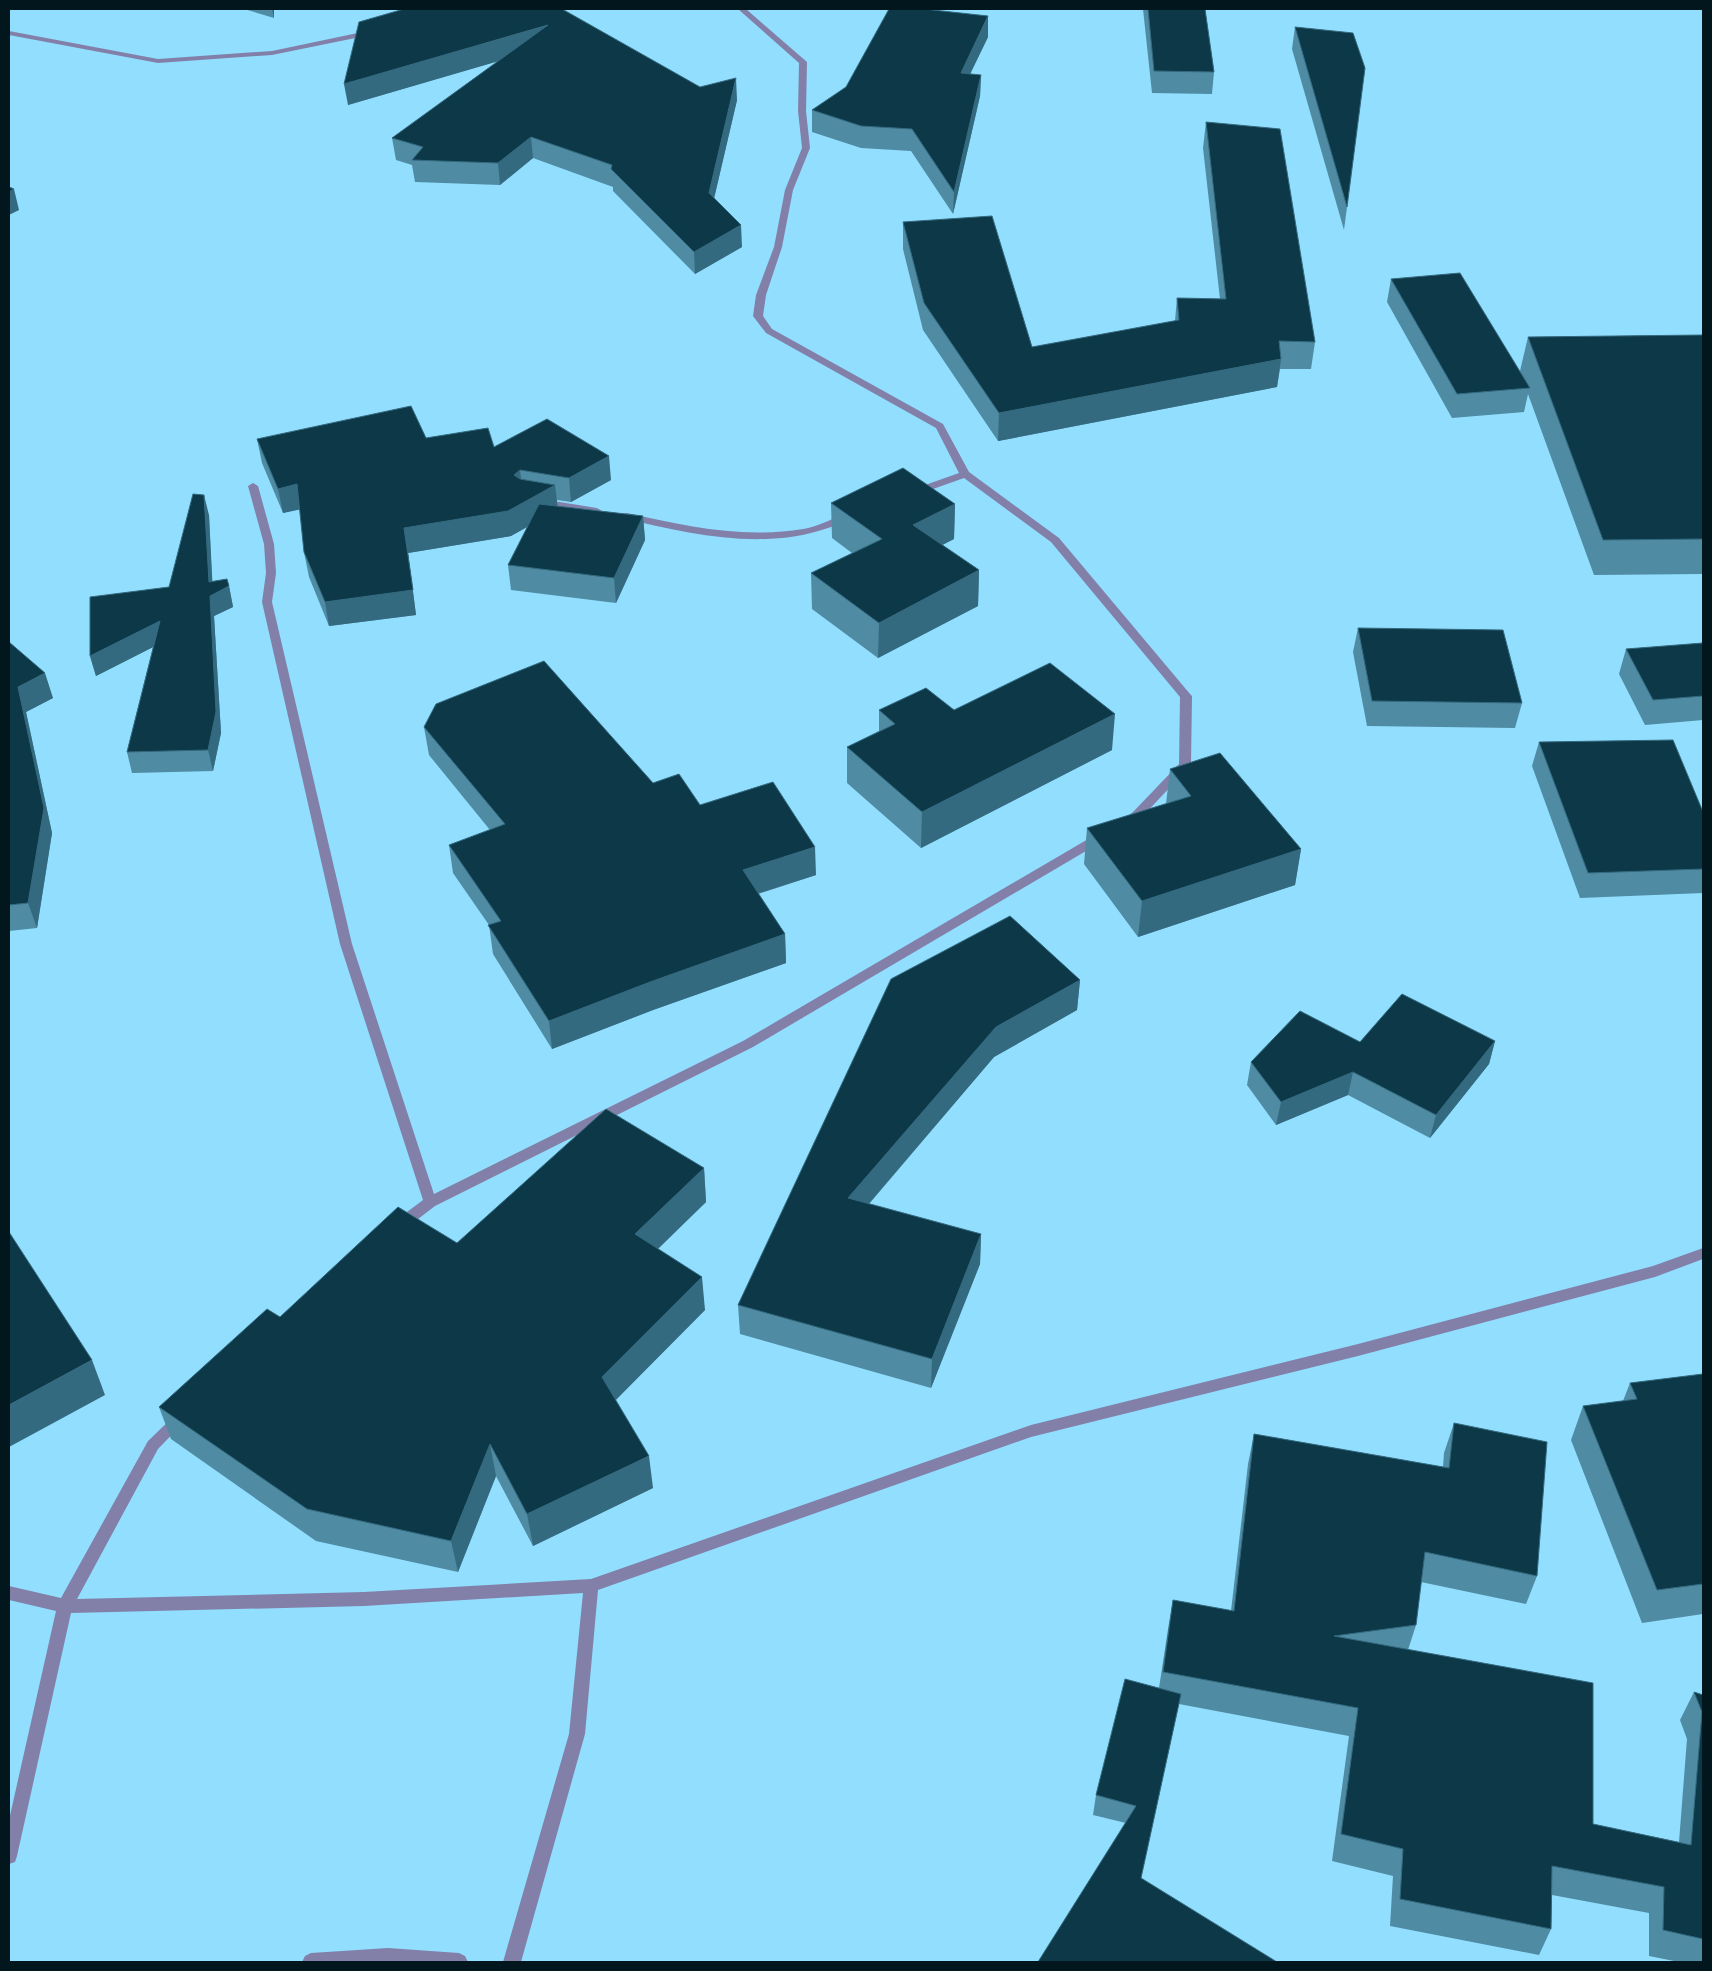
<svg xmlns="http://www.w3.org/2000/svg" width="1712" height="1971" font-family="'Varela Round',sans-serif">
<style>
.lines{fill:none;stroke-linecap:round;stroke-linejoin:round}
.street{fill:#8280a9;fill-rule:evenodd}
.wall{fill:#4f8ba3}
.shaded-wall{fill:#346a7f}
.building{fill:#0c3848;stroke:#346a7f}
</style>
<rect width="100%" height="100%" fill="#92defe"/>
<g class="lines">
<g class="street">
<path d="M738,9H746L807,62L806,111L810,148L793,190L782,247L766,295L763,316L772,329L943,424L969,472L1059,538L1190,694L1192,696L1191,765L1141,818L1131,824H1123L1121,821L1133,812L1179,764L1180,697L1051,542L964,478L919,494H911V490L959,473L936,428L766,333L753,316L756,295L774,247L785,190L802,148L798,111L799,63Z"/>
<path d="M372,30H375V34L272,55L158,63L9,35V31L158,59L272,51Z"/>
<path d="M253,483L258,486L274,544L276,573L272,602L352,944L434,1194L743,1041L1095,835L1099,834L1105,838L1103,841L753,1047L435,1206L405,1229L400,1230L395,1229L393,1225L395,1221L423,1200L340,944L262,602L266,573L264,544L248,486Z"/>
<path d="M541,499L597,508L602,511L597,514L537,504V500Z"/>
<path d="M627,513C687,526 741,539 803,529C817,527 831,519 843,515L847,514L852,517C846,523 836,525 828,528C763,551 688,534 623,518V514Z"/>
<path d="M1703,1248V1259L1655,1277L1358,1356L1031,1437L598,1590L585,1734L521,1962H503L569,1734L583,1593L364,1606L71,1613L17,1856L15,1862L9,1864V1820L56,1611L9,1600V1586L61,1598L148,1441L174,1416L179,1414L184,1416L186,1420L158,1449L77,1599L364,1592L591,1579L1031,1425L1358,1344L1653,1266Z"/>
<path d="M388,1948L459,1953L465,1956L468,1962H302L305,1956L311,1953Z"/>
</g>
</g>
<g class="wall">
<path d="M244,9H274V18Z"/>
<path d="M1143,9H1205L1214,72L1212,94L1152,93Z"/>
<path d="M359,22L700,87L737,100L714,198L742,247L695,274L613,191V187L533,158L500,185L415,182L412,165L396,160L392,138L498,61L348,105Z"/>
<path d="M1295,27L1347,207L1344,230L1292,49Z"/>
<path d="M988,37L970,74L981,75L980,96L953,214L911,151L861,148L812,132V110Z"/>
<path d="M1206,122L1315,342L1311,369H1280L1277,387L998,441L923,330L903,249V222L1032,347L1175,321L1177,298L1220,299L1203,148Z"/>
<path d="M1391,279L1522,376L1520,371L1528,337L1703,335V574L1594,575L1528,394L1524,412L1452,418L1387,302Z"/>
<path d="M426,438L494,447L611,480L571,502L557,500V506L643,516L645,540L616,603L511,590L508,565L528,526L511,536L408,553L416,615L329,626L309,577L304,552L300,509L283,513L262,463L257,439Z"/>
<path d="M831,503L955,504L954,539L942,545L979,570L978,606L878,658L812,609L811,573L852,553L832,538Z"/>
<path d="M209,515L212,581L229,586L233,607L214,616L221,733L213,771L132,773L127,752L153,647L96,676L90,656L169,587Z"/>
<path d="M1358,628L1522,703L1515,728L1367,726L1353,652Z"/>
<path d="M9,642L53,698L26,712L52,833L37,928L9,931Z"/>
<path d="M1703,643V720L1645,725L1619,674L1626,649Z"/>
<path d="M879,710H954L1112,750L921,848L847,783V747L879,731Z"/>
<path d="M424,727L653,783L700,805L816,875L758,894L785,934L786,963L653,1010L552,1049L493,954L489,925L453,873L449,845L490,830L429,755Z"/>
<path d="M1539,742L1703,812V893L1580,898L1532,766Z"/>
<path d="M1170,769L1301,849L1295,885L1138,937L1084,864L1087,828L1166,804Z"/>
<path d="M1010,916L1080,980L1077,1010L994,1057L869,1204L981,1234L980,1264L931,1388L740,1334L738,1305Z"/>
<path d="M1495,1041L1489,1064L1430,1138L1348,1095L1276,1125L1247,1085L1251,1062L1360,1042Z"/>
<path d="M704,1168L706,1202L658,1249L705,1310L615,1400L653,1488L533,1546L496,1476L458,1572L316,1541L171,1439L159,1407L280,1317L457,1243Z"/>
<path d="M1703,1374V1614L1642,1623L1571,1440L1583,1406L1623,1401L1630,1383Z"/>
<path d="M1454,1423L1537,1576L1526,1604L1421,1582L1416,1625L1408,1650L1593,1824L1679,1842L1687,1739L1680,1720L1694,1692L1703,1695V1962H1679L1649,1956V1913L1552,1895L1551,1929L1539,1955L1390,1926L1393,1876L1332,1861L1349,1736L1179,1704L1141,1878L1038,1962L1126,1823L1093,1815L1096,1795L1159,1688L1168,1629L1173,1600L1231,1611L1248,1464L1254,1434L1443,1467L1444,1453Z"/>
</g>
<g class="shaded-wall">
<path d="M272,9H274V18Z"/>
<path d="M988,16V37L960,95L961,73Z"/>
<path d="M548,25L550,46L348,105L344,84Z"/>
<path d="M981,75L980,96L953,214L954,192Z"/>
<path d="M736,78L737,100L710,216L709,193Z"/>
<path d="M531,137L533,158L500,185L498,163Z"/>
<path d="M14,189L19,210L9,215V192Z"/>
<path d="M741,225L742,247L695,274L694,252Z"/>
<path d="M1281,359L1277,387L998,441L999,413Z"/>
<path d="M609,456L611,480L571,502L569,478Z"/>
<path d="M520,470L523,494L514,475Z"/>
<path d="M297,484L302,509L283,513L278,489Z"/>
<path d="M555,485L558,510L511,536L408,553L416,615L329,626L325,602L404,528Z"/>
<path d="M204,495L209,515L213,594L229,586L233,607L214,616L221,733L213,771L208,750L210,596Z"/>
<path d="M955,504L954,539L913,560V525Z"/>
<path d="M643,516L645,540L616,603L614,578Z"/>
<path d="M979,570L978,606L878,658L879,623Z"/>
<path d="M160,621L165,641L96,676L90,656Z"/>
<path d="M45,673L53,698L26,712L52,833L37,928L28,903L18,687Z"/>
<path d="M1115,714L1112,750L921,848L922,812Z"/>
<path d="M815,847L816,875L744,898L743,870Z"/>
<path d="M1301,849L1295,885L1138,937L1142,901Z"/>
<path d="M785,934L786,963L653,1010L552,1049L549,1021L650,982Z"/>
<path d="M1080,980L1077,1010L994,1057L848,1228V1198L996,1027Z"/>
<path d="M1495,1041L1489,1064L1430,1138L1436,1115Z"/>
<path d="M1353,1072L1348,1095L1276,1125L1281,1102Z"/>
<path d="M704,1168L706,1202L638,1268L635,1234Z"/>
<path d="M981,1234L980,1264L931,1388L932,1359Z"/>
<path d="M702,1277L705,1310L606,1410L602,1377Z"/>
<path d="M92,1360L105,1395L9,1447V1405Z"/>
<path d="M490,1444L496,1476L458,1572L451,1541Z"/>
<path d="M649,1456L653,1488L533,1546L527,1514Z"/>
</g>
<g class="building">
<path d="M404,9H562L700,87L736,78L709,193L741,225L694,252L611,169L612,165L531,137L498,163L412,160L423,147L392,138L548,25L344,84L359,22Z"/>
<path d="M889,9H924L988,16L961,73L981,75L954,192L912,129L861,126L812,110L846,87Z"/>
<path d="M1148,9H1205L1214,72L1154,71Z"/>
<path d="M1295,27L1353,33L1365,68L1347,207Z"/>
<path d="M1206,122L1280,129L1315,342L1279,341L1281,359L999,413L924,303L903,222L992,216L1032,347L1179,320L1177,298L1226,299Z"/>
<path d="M9,187L14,189L9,192Z"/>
<path d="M1460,273L1530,388L1457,394L1391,279Z"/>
<path d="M1703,335V539L1603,540L1528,337Z"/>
<path d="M411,406L426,438L488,428L494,447L547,419L609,456L569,478L520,470L514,475L520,479L555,485L508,511L404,528L413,590L325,602L304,552L297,484L278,489L257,439Z"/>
<path d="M903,468L955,504L913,525L979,570L879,623L811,573L882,539L831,503Z"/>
<path d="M193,494L204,495L209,582L227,579L229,586L210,596L216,712L208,750L127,752L160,621L90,656V597L169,587Z"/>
<path d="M539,504L643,516L614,578L508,565Z"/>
<path d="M1358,628L1503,630L1522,703L1372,701Z"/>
<path d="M9,642L45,673L18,687L44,808L28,903L9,905Z"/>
<path d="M1703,643V696L1653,700L1626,649Z"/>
<path d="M544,661L653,783L679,774L700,805L773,782L815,847L743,870L785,934L650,982L549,1021L488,925L501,921L449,845L505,824L424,727L436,704Z"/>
<path d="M1050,663L1115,714L922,812L847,747L895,724L879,710L926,688L954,710Z"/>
<path d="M1673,740L1703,812V869L1588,873L1539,742Z"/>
<path d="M1220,753L1301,849L1142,901L1087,828L1191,796L1170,769Z"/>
<path d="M1010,916L1080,980L996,1027L848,1198L981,1234L932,1359L738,1305L891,979Z"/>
<path d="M1402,994L1495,1041L1436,1115L1353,1072L1281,1102L1251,1062L1300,1011L1360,1042Z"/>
<path d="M606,1109L704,1168L635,1234L702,1277L602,1377L649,1456L527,1514L490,1444L451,1541L307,1509L159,1407L267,1309L280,1317L398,1207L457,1243Z"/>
<path d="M9,1232L92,1360L9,1405Z"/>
<path d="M1703,1374V1584L1657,1590L1583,1406L1637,1399L1630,1383Z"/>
<path d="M1454,1423L1547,1442L1537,1576L1425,1552L1416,1625L1334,1636L1593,1683V1824L1691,1845L1702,1712L1694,1692L1703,1695V1939L1663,1930L1664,1887L1552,1866L1551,1929L1400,1899L1403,1849L1341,1834L1358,1708L1163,1672L1173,1600L1234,1611L1254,1434L1449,1468Z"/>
<path d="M1125,1679L1181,1694L1141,1878L1277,1962H1038L1136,1806L1096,1795Z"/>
</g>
<rect width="1712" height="1971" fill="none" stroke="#02161e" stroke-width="20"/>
</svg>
